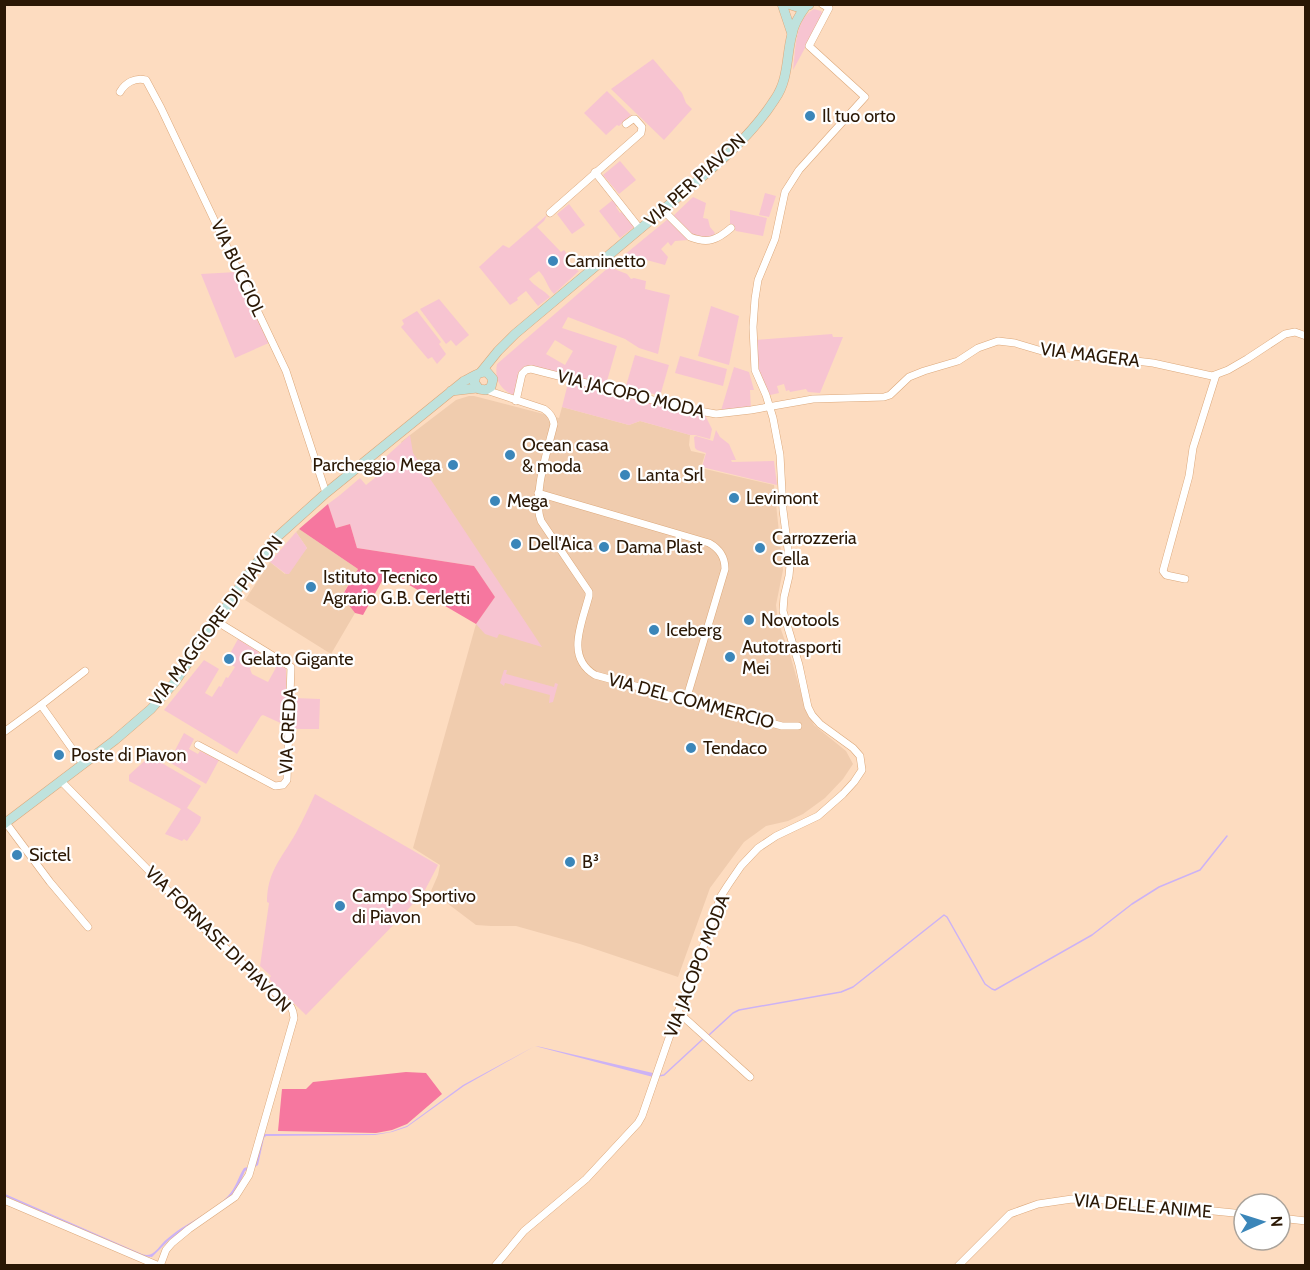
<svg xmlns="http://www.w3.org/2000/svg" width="1310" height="1270" font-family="Cabin,sans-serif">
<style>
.built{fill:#f0ccae}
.green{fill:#f7c4d1;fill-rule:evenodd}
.forest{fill:#f6779f}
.water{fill:#ccb2f5}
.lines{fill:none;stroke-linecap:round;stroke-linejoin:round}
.stream{stroke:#ccb2f5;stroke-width:1.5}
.street-casing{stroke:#dca87a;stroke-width:8}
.secondary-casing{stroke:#dca87a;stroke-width:10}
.street{stroke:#fff;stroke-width:7}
.secondary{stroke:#bfe2dd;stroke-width:9}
.poi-dot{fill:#3b86b9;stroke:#fff;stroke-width:2}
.labels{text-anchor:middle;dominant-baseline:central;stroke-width:4.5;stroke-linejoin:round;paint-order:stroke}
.poi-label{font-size:18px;fill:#2b1805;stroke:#fff;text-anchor:start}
.street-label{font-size:18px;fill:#2b1805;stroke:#fff}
</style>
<rect width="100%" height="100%" fill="#fddcc0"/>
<g class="built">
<path d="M469,396H474L559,418L562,407L629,425L640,421L690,435L689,445L691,451L705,454L701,468L774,485L783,570L776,605L778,621L791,658L805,707L814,725L846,751L853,764L843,779L825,798L803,814L788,821L766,826L744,842L710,888L678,977L580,944L516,926H491L476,925L431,891L438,875L440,865L413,848L476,624L495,597L475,568L401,442L456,400Z"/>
<path d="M299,529L358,569L342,595L355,613L331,654L245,600L270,562L285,574L307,548L296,532Z"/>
</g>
<g class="green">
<path d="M814,9L821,11L823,15L793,70C796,50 794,20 814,9Z"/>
<path d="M653,59L682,93L686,103L692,109L664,140L611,89Z"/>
<path d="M607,91L631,115L619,126L617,125L606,135L584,113Z"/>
<path d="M620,161L636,180L619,194L603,175Z"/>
<path d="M765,193L776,196L769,217L759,215Z"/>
<path d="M693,197L706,203L703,218L708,219L710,227L715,233L709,240L697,239L671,218Z"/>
<path d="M614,199L618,205L616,207L620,213L623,211L635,226L620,238L599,211Z"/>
<path d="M569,204L585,225L572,234L557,214Z"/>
<path d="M730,210L767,218L763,236L736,231L730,224Z"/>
<path d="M547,215L544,221L537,227L561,252L564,250L568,255L565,258L566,260L564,262L566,264L568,263L572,268L579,271L554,294C547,287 546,278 539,271L529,279C535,287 544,290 550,297L538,306L526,291L517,298L518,300L510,305L479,267L503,245L509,248Z"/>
<path d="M668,219L688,240L675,241L671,246L668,242L661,249L668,257L665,265L643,259L622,269L612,265Z"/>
<path d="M609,267L627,274L631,279L634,278L646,281L645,289L670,295L658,354L639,348L625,339L568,317L562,328L617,346L605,388L704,413L712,429L710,439L695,435H690L640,421L629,425L562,407L569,379L526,370L517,397C501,390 494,381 497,364ZM555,340L573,351L565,365L546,354Z"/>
<path d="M237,272L271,342L235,358L201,274Z"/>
<path d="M439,299L469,335L456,346L451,340L446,344L420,309Z"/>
<path d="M711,306L739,316L729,365L698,356Z"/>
<path d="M417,311L441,342L439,344L446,354L437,364L432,357L428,359L401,327L404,324L402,320Z"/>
<path d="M832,334L833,337H843L820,393L808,392L806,389L790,392L789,390L786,391L784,384L777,386L779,393L770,395L759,377L756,340Z"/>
<path d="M635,355L669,365L660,396L626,386Z"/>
<path d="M680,356L727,369L723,386L675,373Z"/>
<path d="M734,367L749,372L754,390H750L751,410L720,414Z"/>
<path d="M716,430L720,437L729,444L736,460H731L732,462L774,461L777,485L702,467L706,453L697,450L695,448L694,437L696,436L713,441Z"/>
<path d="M410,435L413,453L542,647L499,634L497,638L485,634L476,624L495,597L474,566L357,548L350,524L336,528L328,504L340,495L360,478L366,485L376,477L371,470Z"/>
<path d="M296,532L307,548L289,574H286L270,562Z"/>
<path d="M238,639L259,652L250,669L252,674L268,682L278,664L286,669L287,726L263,715L261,716L237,754L164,710L204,660L219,669L205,693L212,697L219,686L221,687L226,677L228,678L235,667L226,661Z"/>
<path d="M504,670H507L506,674L554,687L555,683L558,684L553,702L549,703L550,695L505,683L504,686L500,683Z"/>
<path d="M294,698L320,699L319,729H294Z"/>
<path d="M184,733L194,739L189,749L198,754L200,751L219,760L206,784L169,762Z"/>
<path d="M150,756L201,786L187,808L201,817L200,822L187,841L184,839L182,841L165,834L181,809L129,781V775Z"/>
<path d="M315,794L438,865L425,890L403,915L306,1015L269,979L271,976L260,966L269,903L267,902C267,871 282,858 296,833C303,820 309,807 315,794Z"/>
</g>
<g class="forest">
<path d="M328,504L336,528L350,524L357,548L474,566L495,597L476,624L387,572L363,615L355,613L342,596L358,569L299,529Z"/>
<path d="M406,1072L426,1073L442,1094L407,1124L392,1130L376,1133L278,1131L282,1089H306L313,1082Z"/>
</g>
<path class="water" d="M535,1046L464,1086L407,1127L392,1132L375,1135L266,1136L264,1138L258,1165L255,1167L245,1171L237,1190L231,1197L169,1240L152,1257L141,1256L5,1196V1194L142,1254C151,1257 155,1252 161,1245C179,1225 210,1215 228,1196C236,1188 238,1177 244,1168L254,1165L263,1135L265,1134H376L390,1132L407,1126L463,1085L535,1046L541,1047L653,1073V1077Z"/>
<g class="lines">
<g class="stream">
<path d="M709,1035L733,1013L739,1010L841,992L853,987L944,915L947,917L985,984L992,989L995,990L1092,935L1132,904L1159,887L1200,870L1227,836"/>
<path d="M659,1076L664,1075L703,1039"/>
</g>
<defs>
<g id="street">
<path d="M120,92C125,83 135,77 146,80L161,108L286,371L326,493"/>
<path d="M595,172L640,229"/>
<path d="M663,210L690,237C708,244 717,240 731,228"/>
<path d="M550,213L641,133L642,127L635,119H633L626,124"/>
<path d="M486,390L544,409C550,413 553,417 554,424C548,449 532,497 541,521L589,592V596C582,623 565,657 595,675L782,726H798"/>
<path d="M516,401L522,374L526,370L531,369L688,409L716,414L751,410L813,399L884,397L890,395L909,377L924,371L958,361L978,348L998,341L1015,343L1052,354L1069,356L1110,358L1153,363L1212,376L1228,370L1247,359L1285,334L1295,332L1306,336"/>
<path d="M538,493L709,543C720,549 725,557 725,569L686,700"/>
<path d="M1185,579L1166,575L1163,571L1189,476L1193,448L1216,375"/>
<path d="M41,705L85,671"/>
<path d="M4,732L41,705L83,764"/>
<path d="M198,745L275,786L283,785L287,780L291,667L216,621"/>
<path d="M61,781L159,881L199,924L291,1007L293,1012L294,1018L249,1175L235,1197L189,1229L172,1243L166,1250L160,1266"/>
<path d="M6,823L50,882L88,927"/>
<path d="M678,1012L750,1077"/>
<path d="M4,1200L159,1266"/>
<path d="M1280,1218L1306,1221"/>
<path d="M495,1266L524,1231L586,1179L638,1123L642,1116L678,1012L695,970L721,896L728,885L741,866L758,848L776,836L818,816L843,794L854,782L862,770L860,756L853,748L820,724L812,715L808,707L799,665L783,611L784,597L789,576L790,565L783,510L780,455L773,418L766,395L755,370L753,327L755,299L758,280L775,239L785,192L799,170L865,97L809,46L829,8L822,4"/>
<path d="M958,1266L1010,1214L1038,1204L1072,1199L1104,1200L1244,1214"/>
</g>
<g id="secondary">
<path d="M782,4L792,34"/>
<path d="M788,4L797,7L809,5"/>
<path d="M481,372L498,351L515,334C565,292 615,250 665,208C704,175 747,143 775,99C789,79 786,56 792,34C794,23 800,14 806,6"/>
<path d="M451,391L477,388"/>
<path d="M4,824L115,740L151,709L175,682L249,573L276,538L326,493L464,381C471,378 479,371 487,372L493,379L491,387L486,390L479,389L474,382L476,376"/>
</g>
</defs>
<use href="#street" class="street-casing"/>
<use href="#secondary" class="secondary-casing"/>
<use href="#street" class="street"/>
<use href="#secondary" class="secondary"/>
</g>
<g class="poi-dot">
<circle cx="810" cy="116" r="6"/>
<circle cx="553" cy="261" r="6"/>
<circle cx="510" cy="455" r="6"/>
<circle cx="453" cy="465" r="6"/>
<circle cx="625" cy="475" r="6"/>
<circle cx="734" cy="498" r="6"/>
<circle cx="495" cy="501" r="6"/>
<circle cx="516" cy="544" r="6"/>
<circle cx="604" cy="547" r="6"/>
<circle cx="760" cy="548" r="6"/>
<circle cx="311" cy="587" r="6"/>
<circle cx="749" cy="620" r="6"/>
<circle cx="654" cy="630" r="6"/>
<circle cx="730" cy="657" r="6"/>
<circle cx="229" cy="659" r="6"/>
<circle cx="691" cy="748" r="6"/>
<circle cx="59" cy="755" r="6"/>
<circle cx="17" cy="855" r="6"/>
<circle cx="570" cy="862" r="6"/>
<circle cx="340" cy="906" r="6"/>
</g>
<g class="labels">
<g class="poi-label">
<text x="822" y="116">Il tuo orto</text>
<text x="565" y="261">Caminetto</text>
<text x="522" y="445">Ocean casa<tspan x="522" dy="21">&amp; moda</tspan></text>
<text x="441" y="465" text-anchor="end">Parcheggio Mega</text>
<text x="637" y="475">Lanta Srl</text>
<text x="746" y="498">Levimont</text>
<text x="507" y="501">Mega</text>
<text x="772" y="538">Carrozzeria<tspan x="772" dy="21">Cella</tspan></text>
<text x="528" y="544">Dell'Aica</text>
<text x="616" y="547">Dama Plast</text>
<text x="323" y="577">Istituto Tecnico<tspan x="323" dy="21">Agrario G.B. Cerletti</tspan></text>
<text x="761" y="620">Novotools</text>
<text x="666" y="630">Iceberg</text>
<text x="742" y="647">Autotrasporti<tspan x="742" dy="21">Mei</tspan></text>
<text x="241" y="659">Gelato Gigante</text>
<text x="703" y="748">Tendaco</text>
<text x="71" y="755">Poste di Piavon</text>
<text x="29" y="855">Sictel</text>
<text x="582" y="862">B³</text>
<text x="352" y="896">Campo Sportivo<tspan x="352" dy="21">di Piavon</tspan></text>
</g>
<g class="street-label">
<text transform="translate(695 180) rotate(-42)">VIA PER PIAVON</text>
<text transform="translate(238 268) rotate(65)">VIA BUCCIOL</text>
<text transform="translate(1090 355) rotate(7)">VIA MAGERA</text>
<text transform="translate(631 394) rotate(14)">VIA JACOPO MODA</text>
<text transform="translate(216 621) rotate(-53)">VIA MAGGIORE DI PIAVON</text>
<text transform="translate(691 701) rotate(15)">VIA DEL COMMERCIO</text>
<text transform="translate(288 731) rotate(-87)">VIA CREDA</text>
<text transform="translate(218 939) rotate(45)">VIA FORNASE DI PIAVON</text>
<text transform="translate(697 966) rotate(-69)">VIA JACOPO MODA</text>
<text transform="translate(1143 1206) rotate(5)">VIA DELLE ANIME</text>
</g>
</g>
<rect width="1310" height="1270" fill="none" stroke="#2b1805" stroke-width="12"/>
<g transform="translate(1262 1222) rotate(87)"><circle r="28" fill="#ffffff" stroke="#aaa39b" stroke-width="1.5"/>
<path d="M0-4.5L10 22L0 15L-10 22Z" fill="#3b86b9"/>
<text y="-9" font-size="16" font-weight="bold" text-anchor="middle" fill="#2b1805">N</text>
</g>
</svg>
